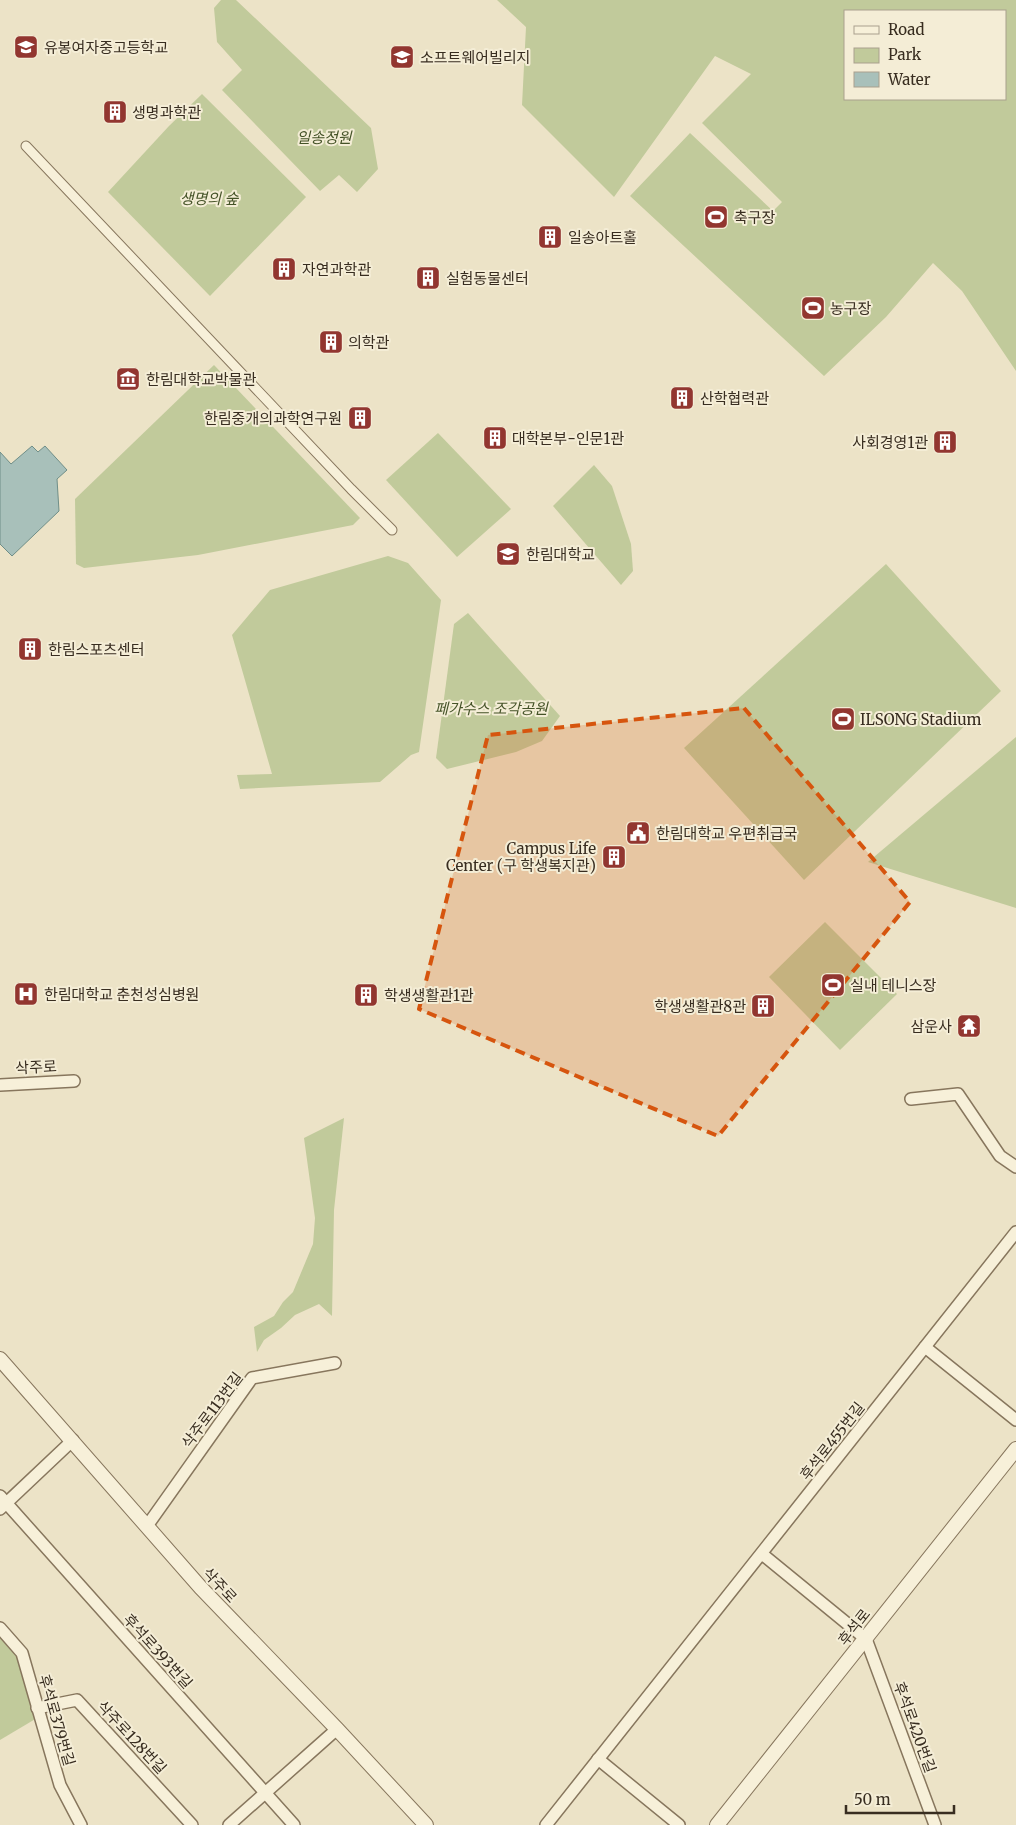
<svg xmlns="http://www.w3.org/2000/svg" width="1016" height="1825" font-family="Merriweather,'Noto Sans KR',serif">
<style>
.green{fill:#c1ca9b;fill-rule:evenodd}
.water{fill:#a8c0ba;stroke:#6f8e88}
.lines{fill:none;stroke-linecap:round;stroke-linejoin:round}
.pedestrian-casing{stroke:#87765d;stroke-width:11}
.minor-casing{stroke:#87765d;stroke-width:14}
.tertiary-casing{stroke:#87765d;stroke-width:16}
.pedestrian{stroke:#f7f0d9;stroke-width:9}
.minor{stroke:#f7f0d9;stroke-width:11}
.tertiary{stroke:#f7f0d9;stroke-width:14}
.marked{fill:#d6550e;fill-opacity:0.2;stroke:#d6550e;stroke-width:4;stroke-dasharray:10 6;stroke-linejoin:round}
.labels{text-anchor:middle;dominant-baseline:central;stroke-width:4;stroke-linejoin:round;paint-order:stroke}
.poi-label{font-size:15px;fill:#382d20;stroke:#f4edd6;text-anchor:start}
.park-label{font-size:15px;font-style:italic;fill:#455328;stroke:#f4edd6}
.street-label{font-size:15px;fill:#382d20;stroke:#f4edd6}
</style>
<rect width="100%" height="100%" fill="#ece3c7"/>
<g class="green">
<path d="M221,0H236L371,128L378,169L357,192L339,175L320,191L222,90L242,70L217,42L214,8Z"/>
<path d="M497,0H1016V371L962,291L933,263L886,317L824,376L630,196L690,133L773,211L782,202L702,123L751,74L715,56L614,197L522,105L526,27ZM845,11H1005V99H845Z"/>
<path d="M202,94L306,197L210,296L108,192L169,126Z"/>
<path d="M214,365L360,518L353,525L198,555L84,568L76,564L75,499Z"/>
<path d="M438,433L511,509L457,557L386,480Z"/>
<path d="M594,465L612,486L631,544L633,571L621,585L553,506Z"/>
<path d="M388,556L408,563L441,600L419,752L411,755L380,782L240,789L237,775L272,774L232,635L270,590Z"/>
<path d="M886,564L1001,691L804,880L684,748Z"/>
<path d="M468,613L560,716L542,741L516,752L447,769L436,758L454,624Z"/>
<path d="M1016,737V908L868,862Z"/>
<path d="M825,922L897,994L840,1050L769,977Z"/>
<path d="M344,1118L334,1210L332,1316L319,1304L295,1315L281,1328L264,1340L257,1352L254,1327L274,1316L283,1302L293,1292L313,1244L315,1218L304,1138Z"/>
<path d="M0,1638L18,1658L37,1718L0,1740Z"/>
</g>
<path class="water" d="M32,446L38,452L45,446L67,470L57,479L59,511L12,556L0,544V452L11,464Z"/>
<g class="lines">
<defs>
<path id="pedestrian" d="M26,146L351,489L392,530"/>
<g id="minor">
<path d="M0,1085L74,1081"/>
<path d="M911,1099L958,1094L1000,1156L1016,1167"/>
<path d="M925,1347L1016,1420"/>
<path d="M0,1496L294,1825"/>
<path d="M0,1509L73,1440"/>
<path d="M147,1526L252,1378L335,1363"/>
<path d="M762,1554L866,1639L935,1825"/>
<path d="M0,1628L22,1653L60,1785L81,1825"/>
<path d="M37,1708L77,1700L192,1825"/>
<path d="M598,1759L679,1825"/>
<path d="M229,1825L337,1729"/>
<path d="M546,1825L1016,1232"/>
</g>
<g id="tertiary">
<path d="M0,1359L201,1588L337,1729L426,1825"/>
<path d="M717,1825L1016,1449"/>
</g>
</defs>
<use href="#pedestrian" class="pedestrian-casing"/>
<use href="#minor" class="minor-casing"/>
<use href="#tertiary" class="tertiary-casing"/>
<use href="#pedestrian" class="pedestrian"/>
<use href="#minor" class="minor"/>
<use href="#tertiary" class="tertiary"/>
</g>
<path class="marked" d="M744,708L910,902L718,1136L419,1009L488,735Z"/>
<defs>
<symbol id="school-square" viewBox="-11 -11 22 22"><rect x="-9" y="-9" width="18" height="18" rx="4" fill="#923630" stroke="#f4edd6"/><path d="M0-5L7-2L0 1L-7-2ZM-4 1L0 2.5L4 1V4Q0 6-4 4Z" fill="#fff"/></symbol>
<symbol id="university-square" viewBox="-11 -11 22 22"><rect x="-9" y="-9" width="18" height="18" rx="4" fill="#923630" stroke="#f4edd6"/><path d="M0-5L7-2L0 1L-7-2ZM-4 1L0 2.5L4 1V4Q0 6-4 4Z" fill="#fff"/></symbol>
<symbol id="building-square" viewBox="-11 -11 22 22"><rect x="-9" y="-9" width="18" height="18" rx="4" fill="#923630" stroke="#f4edd6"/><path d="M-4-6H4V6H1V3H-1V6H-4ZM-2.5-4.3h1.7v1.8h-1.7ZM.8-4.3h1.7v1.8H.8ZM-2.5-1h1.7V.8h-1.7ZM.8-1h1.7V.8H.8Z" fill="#fff"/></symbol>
<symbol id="stadium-square" viewBox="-11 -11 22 22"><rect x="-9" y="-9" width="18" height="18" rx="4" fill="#923630" stroke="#f4edd6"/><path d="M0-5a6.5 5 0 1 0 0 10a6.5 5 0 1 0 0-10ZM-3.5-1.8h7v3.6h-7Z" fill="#fff"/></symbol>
<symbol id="museum-square" viewBox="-11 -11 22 22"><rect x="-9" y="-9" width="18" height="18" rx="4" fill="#923630" stroke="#f4edd6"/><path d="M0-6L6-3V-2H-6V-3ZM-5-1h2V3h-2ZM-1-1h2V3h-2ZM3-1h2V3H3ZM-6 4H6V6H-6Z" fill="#fff"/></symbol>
<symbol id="civic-square" viewBox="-11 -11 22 22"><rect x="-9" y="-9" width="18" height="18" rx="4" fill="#923630" stroke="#f4edd6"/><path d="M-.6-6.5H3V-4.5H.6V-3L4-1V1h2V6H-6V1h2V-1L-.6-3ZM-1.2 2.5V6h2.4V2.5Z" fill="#fff"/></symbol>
<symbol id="hospital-square" viewBox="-11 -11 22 22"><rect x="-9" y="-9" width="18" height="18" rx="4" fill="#923630" stroke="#f4edd6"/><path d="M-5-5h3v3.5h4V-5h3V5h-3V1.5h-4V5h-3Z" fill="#fff"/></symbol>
<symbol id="temple-square" viewBox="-11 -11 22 22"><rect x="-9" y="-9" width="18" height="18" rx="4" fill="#923630" stroke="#f4edd6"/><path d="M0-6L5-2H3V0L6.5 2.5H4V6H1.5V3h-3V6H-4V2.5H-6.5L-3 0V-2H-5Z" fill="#fff"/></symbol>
</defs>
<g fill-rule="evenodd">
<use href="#school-square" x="12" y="33" width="28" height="28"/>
<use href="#university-square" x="388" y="43" width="28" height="28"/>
<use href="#building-square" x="101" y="98" width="28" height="28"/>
<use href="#stadium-square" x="702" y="203" width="28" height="28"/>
<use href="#building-square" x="536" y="223" width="28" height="28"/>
<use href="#building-square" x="270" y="255" width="28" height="28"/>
<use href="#building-square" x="414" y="264" width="28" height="28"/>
<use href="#stadium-square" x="799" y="294" width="28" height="28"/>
<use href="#building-square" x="317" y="328" width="28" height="28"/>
<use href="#museum-square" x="114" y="365" width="28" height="28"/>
<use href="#building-square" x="668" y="384" width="28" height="28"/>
<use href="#building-square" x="346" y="404" width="28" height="28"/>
<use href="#building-square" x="481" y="424" width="28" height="28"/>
<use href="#building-square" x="931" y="428" width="28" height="28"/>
<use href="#university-square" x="494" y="540" width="28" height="28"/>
<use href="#building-square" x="16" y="635" width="28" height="28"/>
<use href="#stadium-square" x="829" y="705" width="28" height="28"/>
<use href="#civic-square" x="624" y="819" width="28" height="28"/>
<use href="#building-square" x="600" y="843" width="28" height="28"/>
<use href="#stadium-square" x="819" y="971" width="28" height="28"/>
<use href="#hospital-square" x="12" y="980" width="28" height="28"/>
<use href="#building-square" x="352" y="981" width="28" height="28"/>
<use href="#building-square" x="749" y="992" width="28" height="28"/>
<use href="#temple-square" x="955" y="1012" width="28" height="28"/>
</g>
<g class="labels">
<g class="poi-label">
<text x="44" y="47">유봉여자중고등학교</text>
<text x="420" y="57">소프트웨어빌리지</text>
<text x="132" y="112">생명과학관</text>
<text x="734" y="217">축구장</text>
<text x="568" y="237">일송아트홀</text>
<text x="302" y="269">자연과학관</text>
<text x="446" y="278">실험동물센터</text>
<text x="830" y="308">농구장</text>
<text x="348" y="342">의학관</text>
<text x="146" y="379">한림대학교박물관</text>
<text x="700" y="398">산학협력관</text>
<text x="342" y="418" text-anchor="end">한림중개의과학연구원</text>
<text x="512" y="438">대학본부-인문1관</text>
<text x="928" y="442" text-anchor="end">사회경영1관</text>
<text x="526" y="554">한림대학교</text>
<text x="48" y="649">한림스포츠센터</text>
<text x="860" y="719">ILSONG Stadium</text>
<text x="656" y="833">한림대학교 우편취급국</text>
<text x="596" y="848" text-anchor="end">Campus Life<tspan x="596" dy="17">Center (구 학생복지관)</tspan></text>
<text x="850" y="985">실내 테니스장</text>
<text x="44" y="994">한림대학교 춘천성심병원</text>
<text x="384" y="995">학생생활관1관</text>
<text x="746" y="1006" text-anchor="end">학생생활관8관</text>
<text x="952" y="1026" text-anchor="end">삼운사</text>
</g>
<g class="park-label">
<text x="324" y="137">일송정원</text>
<text x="209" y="198">생명의 숲</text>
<text x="491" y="708">페가수스 조각공원</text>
</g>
<g class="street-label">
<text transform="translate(36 1067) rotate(-3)">삭주로</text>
<text transform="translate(212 1410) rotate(-53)">삭주로113번길</text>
<text transform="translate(832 1441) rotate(-52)">후석로455번길</text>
<text transform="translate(220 1585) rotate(47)">삭주로</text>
<text transform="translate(854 1627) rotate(-52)">후석로</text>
<text transform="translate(158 1651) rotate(48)">후석로393번길</text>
<text transform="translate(57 1720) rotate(74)">후석로379번길</text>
<text transform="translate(915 1727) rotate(70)">후석로420번길</text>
<text transform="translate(132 1737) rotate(47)">삭주로128번길</text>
</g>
</g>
<rect x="844" y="10" width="162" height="90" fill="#f4edd6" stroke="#a9a08d"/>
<rect x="854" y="26" width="25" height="8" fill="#f7f0d9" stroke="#a9a08d"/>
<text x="888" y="35" font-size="15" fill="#382d20">Road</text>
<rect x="854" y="48" width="25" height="15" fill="#c1ca9b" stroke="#a9a08d"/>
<text x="888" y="60" font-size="15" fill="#382d20">Park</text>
<rect x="854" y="72" width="25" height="15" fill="#a8c0ba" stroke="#a9a08d"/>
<text x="888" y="85" font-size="15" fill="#382d20">Water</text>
<path d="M846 1805v8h108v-8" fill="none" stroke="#382d20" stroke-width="2.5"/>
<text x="854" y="1805" font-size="15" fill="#382d20" stroke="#f4edd6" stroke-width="4" paint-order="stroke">50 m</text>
</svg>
